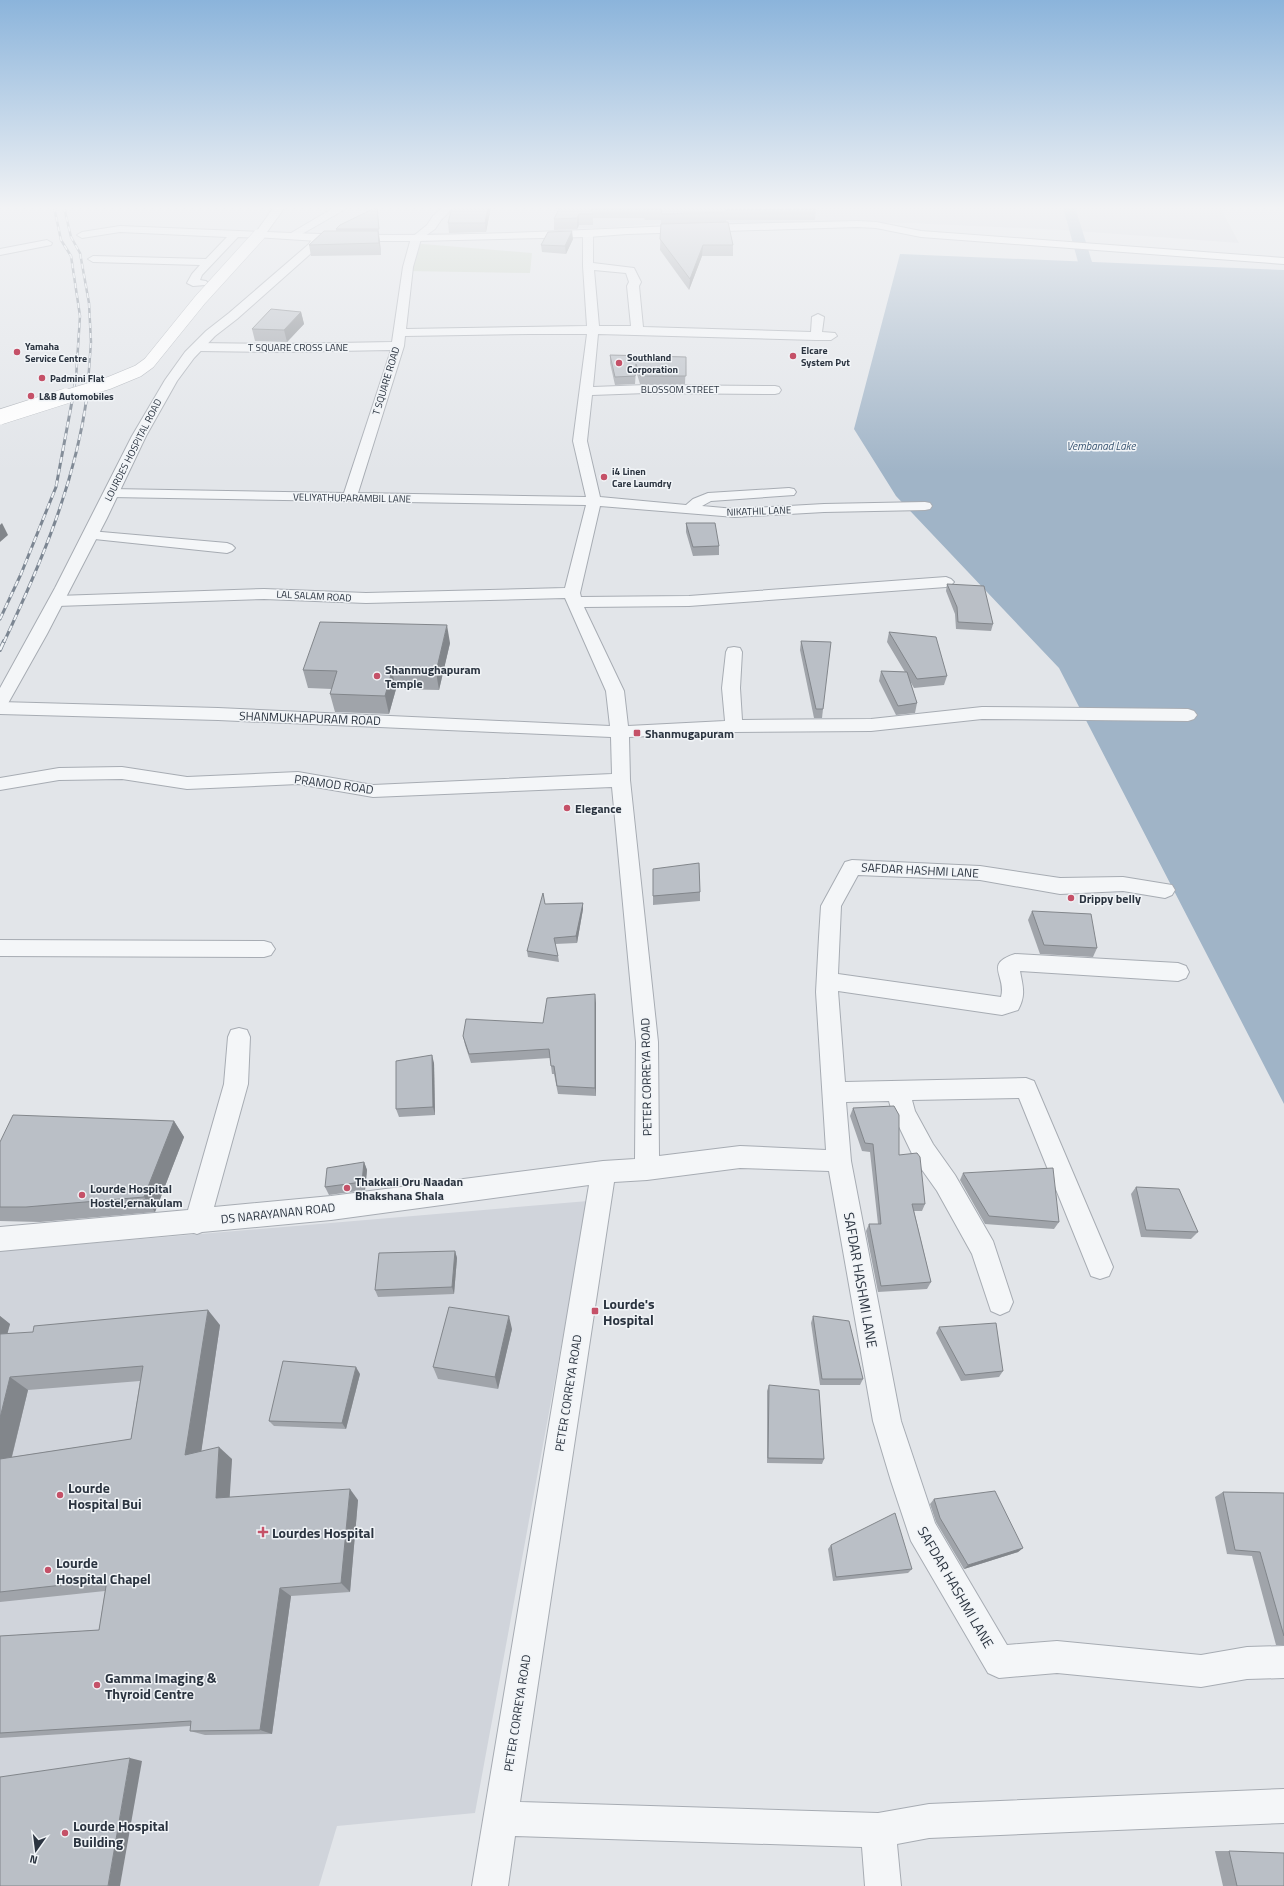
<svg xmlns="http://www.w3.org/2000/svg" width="1284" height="1886" font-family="'Titillium Web',sans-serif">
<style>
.built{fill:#d0d4db}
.green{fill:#c8d3c4}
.water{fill:#a0b4c7}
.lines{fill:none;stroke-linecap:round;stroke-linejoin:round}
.canal{fill:#a0b4c7;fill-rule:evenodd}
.minor-casing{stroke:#a7acb3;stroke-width:2}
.tertiary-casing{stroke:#a7acb3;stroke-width:2}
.secondary-casing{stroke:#a7acb3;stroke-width:2}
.minor{fill:#f4f6f8;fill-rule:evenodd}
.tertiary{fill:#f4f6f8;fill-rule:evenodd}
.secondary{fill:#fff;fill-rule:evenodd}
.rail-far2-casing{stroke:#7c8692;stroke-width:2.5}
.rail-far1-casing{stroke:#7c8692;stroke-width:3}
.rail-casing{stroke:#7c8692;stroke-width:4}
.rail-far2{stroke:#f1f4f7;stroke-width:1.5;stroke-dasharray:5;stroke-linecap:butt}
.rail-far1{stroke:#f1f4f7;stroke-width:2;stroke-dasharray:6;stroke-linecap:butt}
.rail{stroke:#f1f4f7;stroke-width:2.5;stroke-dasharray:8;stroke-linecap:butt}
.secondary-bridge-far1-casing{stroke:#a7acb3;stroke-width:13;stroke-linecap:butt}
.secondary-bridge-casing{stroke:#a7acb3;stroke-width:16;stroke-linecap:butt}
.secondary-bridge-far1{stroke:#fff;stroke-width:12}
.secondary-bridge{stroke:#fff;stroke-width:15}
.wall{fill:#a0a4aa;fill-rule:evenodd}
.shaded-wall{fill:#82868b}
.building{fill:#babfc6;stroke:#82868b}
.poi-dot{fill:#c55168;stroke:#f1f4f7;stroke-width:1.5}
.labels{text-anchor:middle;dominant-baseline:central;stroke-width:3;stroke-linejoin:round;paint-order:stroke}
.far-poi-label{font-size:10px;font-weight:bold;fill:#2b3440;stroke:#f1f4f7;text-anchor:start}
.far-street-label{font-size:10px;fill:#2b3440;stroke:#f1f4f7}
.far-water-label{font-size:11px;font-style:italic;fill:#385471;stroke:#f1f4f7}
.poi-label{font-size:12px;font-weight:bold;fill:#2b3440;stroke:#f1f4f7;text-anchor:start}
.street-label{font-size:12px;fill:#2b3440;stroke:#f1f4f7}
.near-street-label{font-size:14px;fill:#2b3440;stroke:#f1f4f7}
.near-poi-label{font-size:14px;font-weight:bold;fill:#2b3440;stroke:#f1f4f7;text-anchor:start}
</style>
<rect width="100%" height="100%" fill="#e2e5e9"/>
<g class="built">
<path d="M559,207H1220L1239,243L1063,230L909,223L679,222L602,228H556Z"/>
<path d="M588,1201L475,1813L337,1826L319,1886H0V1251Z"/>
</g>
<path class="green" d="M411,243L532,253L530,273L405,271Z"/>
<path class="water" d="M900,254L1284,270V1104L1059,668L896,496L854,429Z"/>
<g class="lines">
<path class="canal" d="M1063,207H1075L1092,262L1090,265H1080L1078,262Z"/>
<defs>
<g id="minor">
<path d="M443,207H454L441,220L435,229L421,239L413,267L406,329L587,326L583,266V234L588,231L593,234V263L634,268L641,282L639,286L643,327L811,332L812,317L818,314L824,317L822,332L835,333L837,336L831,340H816L598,334L593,387L646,385L775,386L779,387L781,390L779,393L775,394L646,393L592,395L587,441L600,497L686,505L693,499L708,493L789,488L794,489L796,492L794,495L711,501L702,506L735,509L824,504L925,502L930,503L932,506L930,509L925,510L824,512L735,517L600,506L580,593L581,597L689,596L946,577L951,579L954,582L951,585L946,587L689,606L584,607L624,691L628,726L725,721L722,688L726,652L728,648L734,647L740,648L742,652L740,688L742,720L871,719L982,707L1188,709L1194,711L1197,715L1194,719L1188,721L982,719L871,731L734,732L629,737L630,780L658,1042L659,1156L740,1146L826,1150L816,992L819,937L821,906L845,862L852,860L980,866L1060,878L1123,877L1172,885L1175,890L1172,895L1165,898L1123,891L1060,894L980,880L858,875L841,906L838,974L1001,997C1007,976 983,964 1015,954L1178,963L1186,966L1189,972L1186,978L1178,981L1020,971C1023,987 1026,995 1018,1010L1002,1015L838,991L845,1082L1026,1078L1034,1081L1113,1267L1109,1276L1100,1279L1091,1276L1019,1098L912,1100L915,1111L933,1144L955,1175L993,1241L1013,1302L1009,1311L1000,1315L991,1311L972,1254L937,1191L915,1160L892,1112L889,1101L846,1102L851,1161L901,1421L935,1523L1007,1645L1057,1641L1201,1655L1247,1647L1284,1646V1678L1247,1679L1201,1687L1057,1673L999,1678L988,1673L911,1541L891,1481L873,1421L829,1171L740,1168L647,1180L614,1182L520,1802L878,1813L929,1804L1284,1789V1823L929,1838L897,1844L901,1886H865L862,1847L515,1836L508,1886H472L589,1185L331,1220L202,1232L197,1234L194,1233L0,1251V1227L188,1210L224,1084L228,1037L231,1030L239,1028L247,1030L250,1037L248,1084L214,1207L331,1196L603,1161L635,1159L636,1042L612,787L373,797L298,784L187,789L122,779L59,780L0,790V778L59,768L122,767L187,777L298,772L373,785L612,774L611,737L218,720L0,714V702L218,708L610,726L606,691L565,598L366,603L264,599L57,606L51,604L49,601L51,598L57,596L264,589L366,593L565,588L586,505L111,497L106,496L104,493L106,490L111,489L344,493L391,350L281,352L198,351L192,347L198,343L281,344L392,342L403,267L411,238L427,225L433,216ZM594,270L626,273L629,282L627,286L631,326H599ZM529,334H587L573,441L586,497L358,493L404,346L405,336Z"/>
<path d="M120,226L259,232L264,235L259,238L238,237L202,275L200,280L206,281L208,283L206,285L193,286L187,283L192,274L200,265L93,262L88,259L93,256L206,259L227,237L120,232L82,238L77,235L82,232Z"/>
<path d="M47,240L52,243L51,245L0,255V249Z"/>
<path d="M90,531L227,543L232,545L235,548L232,551L227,553L85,538L83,535L85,532Z"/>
<path d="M0,940L264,941L271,943L275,949L271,955L264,957L0,956Z"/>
</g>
<g id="tertiary">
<path d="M335,207H349L295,238L291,239L286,236Z"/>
<path d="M318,235L323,238L317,248L237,319L215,336L194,358L177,381L146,436L107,518L47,634L6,707L0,709V688L55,588L132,436L165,380L185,352L206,331L229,313L309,244L314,236Z"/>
</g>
<path id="secondary" d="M274,207H285L267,232C386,238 507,234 627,228C703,224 780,223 857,221L876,222L921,231L1284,258V264L921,237L876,228L857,227L627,234L588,237L416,241H318L255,237L254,235Z"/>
</defs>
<use href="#minor" class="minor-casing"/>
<use href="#tertiary" class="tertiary-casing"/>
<use href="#secondary" class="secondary-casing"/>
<use href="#minor" class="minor"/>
<use href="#tertiary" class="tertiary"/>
<use href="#secondary" class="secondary"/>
<defs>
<g id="rail-far2">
<path d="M54,207L61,240L71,256L80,316L76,378L72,397"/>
<path d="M64,207L71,237L80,253L89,303L91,342L87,397"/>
</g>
<g id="rail-far1">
<path d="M0,619L21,574L56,487L73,396"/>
<path d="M4,642C41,563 75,484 87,396"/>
</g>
<path id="rail" d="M0,650L4,641"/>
</defs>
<use href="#rail-far2" class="rail-far2-casing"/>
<use href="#rail-far1" class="rail-far1-casing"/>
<use href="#rail" class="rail-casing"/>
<use href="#rail-far2" class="rail-far2"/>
<use href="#rail-far1" class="rail-far1"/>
<use href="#rail" class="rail"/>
<defs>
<path id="secondary-bridge-far1" d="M63,397L109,383L138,371L149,363L200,300L259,235"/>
<path id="secondary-bridge" d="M0,417L66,396"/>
</defs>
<use href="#secondary-bridge-far1" class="secondary-bridge-far1-casing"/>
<use href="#secondary-bridge" class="secondary-bridge-casing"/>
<use href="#secondary-bridge-far1" class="secondary-bridge-far1"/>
<use href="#secondary-bridge" class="secondary-bridge"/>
</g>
<g class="wall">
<path d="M491,207L486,232L449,233L448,223Z"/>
<path d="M559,207H816V209L815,220H726L733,245V256H702L689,290L660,250L661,220H645L644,218H593V225H579L577,229L554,230V219Z"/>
<path d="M378,211L379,233L381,255L311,256L309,245L336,231V229Z"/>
<path d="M573,239L566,254L542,252L541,245Z"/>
<path d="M301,312L304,324L287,342L255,341L252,329Z"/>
<path d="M610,355L686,357L685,384H640L636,371L635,384L615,385L610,363Z"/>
<path d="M686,523L719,546V555L693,556L686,532Z"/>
<path d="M947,584L993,624L991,631L956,629L955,614L946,591Z"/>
<path d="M889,632L947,676L944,685L914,688L910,681L917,703L915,713L896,715L879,681L881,671L905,672L887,642Z"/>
<path d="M801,641L823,709L822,718H814L800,650Z"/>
<path d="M450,643L439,690L396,689L389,714L335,712L330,694L332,689L308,688L303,670Z"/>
<path d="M653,869L700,892V901L653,905Z"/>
<path d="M583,903V909L577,943L555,944L558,956L559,962L528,957L527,951L545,904Z"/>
<path d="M1032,911L1097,948L1093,957L1040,954L1028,920Z"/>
<path d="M596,1003V1096L558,1094L554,1074H552L550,1058L471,1063L465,1045L463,1036L543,1023Z"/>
<path d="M434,1063L435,1115L399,1117L396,1109Z"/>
<path d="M853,1108L899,1155L925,1204L922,1211H914L931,1282L927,1289L878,1292L866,1231L869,1224H878L870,1152L862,1151L850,1116Z"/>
<path d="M174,1121L184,1137L155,1212L40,1222L0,1221V1142Z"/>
<path d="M364,1162L367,1170L365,1190L329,1195L325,1187Z"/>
<path d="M963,1173L1059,1222L1054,1229L985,1224L960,1180Z"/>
<path d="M1136,1187L1198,1232L1191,1239L1141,1237L1131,1194Z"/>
<path d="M455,1251L457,1258L454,1294L378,1297L375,1290Z"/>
<path d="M0,1316L10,1324L7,1334L220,1325L201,1452L232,1459L229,1497L358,1500L350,1592L291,1596L272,1734L205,1735L190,1731V1726L0,1738V1636L99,1630L105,1591L0,1602ZM140,1381L131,1439L12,1457L28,1390Z"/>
<path d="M813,1316L863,1379L860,1385H820L811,1323Z"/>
<path d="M939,1327L1003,1371L999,1377L961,1381L936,1333Z"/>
<path d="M512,1329L498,1389L438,1379L433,1367Z"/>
<path d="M360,1374L346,1429L274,1426L269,1421Z"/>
<path d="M769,1385L824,1459L822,1464L767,1463V1391Z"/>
<path d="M1223,1492L1284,1493V1645H1276L1252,1556L1227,1554L1215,1497Z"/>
<path d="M934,1499L1023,1548L1018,1552L964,1569L936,1522L930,1504Z"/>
<path d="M831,1545L912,1569L908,1573L833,1581L828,1549Z"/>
<path d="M1215,1851H1229L1284,1886H1223Z"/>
</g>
<g class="shaded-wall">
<path d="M488,207H491L486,232L485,223Z"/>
<path d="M579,214V225L577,229V218Z"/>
<path d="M378,231L380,242L381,255L379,243Z"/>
<path d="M572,231L573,239L566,254L565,246Z"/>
<path d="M703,245L702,256L689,290L690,279Z"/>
<path d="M301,312L304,324L287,342L284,330Z"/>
<path d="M2,523L8,535L0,542V525Z"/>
<path d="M447,625L450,643L439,690L436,672Z"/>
<path d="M392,671L396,689L389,714L385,696Z"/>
<path d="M583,903V909L577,943L576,936Z"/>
<path d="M595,994L596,1003V1096L595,1088Z"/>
<path d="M432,1055L434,1063L435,1115L433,1107Z"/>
<path d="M174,1121L184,1137L155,1212L144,1197Z"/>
<path d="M364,1162L367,1170L365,1190L362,1182Z"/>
<path d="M455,1251L457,1258L454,1294L452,1287Z"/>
<path d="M208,1310L220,1325L199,1467L185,1455Z"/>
<path d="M0,1316L10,1324L3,1350L0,1347Z"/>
<path d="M509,1316L512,1329L498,1389L495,1377Z"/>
<path d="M356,1367L360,1374L346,1429L342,1423Z"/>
<path d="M10,1377L28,1390L8,1472L0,1467V1418Z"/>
<path d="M219,1447L232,1459L229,1509L216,1498Z"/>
<path d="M350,1489L358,1500L350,1592L341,1583Z"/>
<path d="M1023,1548L1018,1552L964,1569L968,1565Z"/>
<path d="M280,1588L291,1596L272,1734L260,1730Z"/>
<path d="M130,1758L142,1761L120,1886H108Z"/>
</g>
<g class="building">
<path d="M377,207L379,229H336L340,225Z"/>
<path d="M452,207H488L485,223H448Z"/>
<path d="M560,207H591L593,214H579L577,218L554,219Z"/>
<path d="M644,207H816V209L726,210V212L661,214L662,209H645Z"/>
<path d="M728,222L733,245H703L690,279L660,239L661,224Z"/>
<path d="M324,231H378L379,243L309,245Z"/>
<path d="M572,231L565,246L541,245L548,232Z"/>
<path d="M271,309L301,312L284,330L252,329Z"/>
<path d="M610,355L686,357V376H640L636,364L635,376L615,377Z"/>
<path d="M686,523H715L719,546L693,547Z"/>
<path d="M947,584L984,586L993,624L958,622L957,607Z"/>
<path d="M320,622L447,625L436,672L392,671L385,696L330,694L337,671L303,670Z"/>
<path d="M889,632L936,637L947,676L917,679Z"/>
<path d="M801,641L831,642L823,709H816Z"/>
<path d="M881,671L907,672L917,703L898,706Z"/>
<path d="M699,863L700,892L653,896V869Z"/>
<path d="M543,893L545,904L583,903L576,936L554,938L558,956L527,951Z"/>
<path d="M1032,911L1091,914L1097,948L1044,945Z"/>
<path d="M595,994V1088L557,1086L554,1066H551L549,1049L469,1054L463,1036L466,1019L543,1023L547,998Z"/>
<path d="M432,1055L433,1107L396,1109V1061Z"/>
<path d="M894,1106L899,1115V1155L917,1153L920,1157L925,1204H912L931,1282L881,1286L869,1224H881L873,1144L865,1143L853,1108Z"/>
<path d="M13,1115L174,1121L144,1197L26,1207H0V1142Z"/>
<path d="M364,1162L362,1182L325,1187L327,1168Z"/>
<path d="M1053,1168L1059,1222L989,1216L963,1173Z"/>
<path d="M1136,1187L1179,1189L1198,1232L1146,1230Z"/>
<path d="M455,1251L452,1287L375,1290L379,1253Z"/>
<path d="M449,1307L509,1316L495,1377L433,1367Z"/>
<path d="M208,1310L185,1455L219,1447L216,1498L350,1489L341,1583L280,1588L260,1730L190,1731L191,1721L0,1733V1636L99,1630L107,1580L0,1592V1459L131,1439L143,1366L10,1377L0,1418V1334L33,1332L34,1326Z"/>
<path d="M813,1316L849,1321L863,1379H822Z"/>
<path d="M996,1323L1003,1371L965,1375L939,1327Z"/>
<path d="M283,1361L356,1367L342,1423L269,1421Z"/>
<path d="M769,1385L819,1390L824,1459L768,1458Z"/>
<path d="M995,1491L1023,1548L968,1565L940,1518L934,1499Z"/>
<path d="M1223,1492L1284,1493V1636L1260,1552L1235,1550Z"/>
<path d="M895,1513L912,1569L836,1577L831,1545Z"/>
<path d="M130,1758L108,1886H0V1777Z"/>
<path d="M1229,1851L1284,1853V1886H1237Z"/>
</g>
<linearGradient id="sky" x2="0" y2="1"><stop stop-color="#8bb4db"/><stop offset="0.44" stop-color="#f2f3f5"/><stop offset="1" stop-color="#f2f3f5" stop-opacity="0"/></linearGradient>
<rect width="1284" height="472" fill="url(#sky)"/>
<g class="poi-dot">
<circle cx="17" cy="352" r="4"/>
<circle cx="793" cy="356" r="4"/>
<circle cx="619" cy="363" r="4"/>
<circle cx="42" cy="378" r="4"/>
<circle cx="31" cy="396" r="4"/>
<circle cx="604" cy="477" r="4"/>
<circle cx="377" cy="676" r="4"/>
<rect x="633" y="729" width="8" height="8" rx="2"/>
<circle cx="567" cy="808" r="4"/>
<circle cx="1071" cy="898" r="4"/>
<circle cx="347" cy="1188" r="4"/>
<circle cx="82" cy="1195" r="4"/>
<rect x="591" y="1307" width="8" height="8" rx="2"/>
<circle cx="60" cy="1495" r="4"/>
<path d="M261 1526h4v4h4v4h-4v4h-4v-4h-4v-4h4z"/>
<circle cx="48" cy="1570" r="4"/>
<circle cx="97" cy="1685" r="4"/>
<circle cx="65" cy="1833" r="4"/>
</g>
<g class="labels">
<g class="far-poi-label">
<text x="25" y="346">Yamaha<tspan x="25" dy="12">Service Centre</tspan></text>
<text x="801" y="350">Elcare<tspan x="801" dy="12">System Pvt</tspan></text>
<text x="627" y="357">Southland<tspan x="627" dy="12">Corporation</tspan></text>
<text x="50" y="378">Padmini Flat</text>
<text x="39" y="396">L&amp;B Automobiles</text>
<text x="612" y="471">i4 Linen<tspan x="612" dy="12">Care Laumdry</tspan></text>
</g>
<g class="far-street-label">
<text x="298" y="347">T SQUARE CROSS LANE</text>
<text transform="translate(386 381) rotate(-73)">T SQUARE ROAD</text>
<text x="680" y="389">BLOSSOM STREET</text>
<text transform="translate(133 450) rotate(-63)">LOURDES HOSPITAL ROAD</text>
<text transform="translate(352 498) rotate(1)">VELIYATHUPARAMBIL LANE</text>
<text transform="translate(759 511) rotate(-2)">NIKATHIL LANE</text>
<text transform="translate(314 596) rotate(3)">LAL SALAM ROAD</text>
</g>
<g class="far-water-label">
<text x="1101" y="446">Vembanad Lake</text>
</g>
<g class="poi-label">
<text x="385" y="669">Shanmughapuram<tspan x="385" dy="14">Temple</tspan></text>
<text x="645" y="733">Shanmugapuram</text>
<text x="575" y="808">Elegance</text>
<text x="1079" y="898">Drippy belly</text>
<text x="355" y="1181">Thakkali Oru Naadan<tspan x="355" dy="14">Bhakshana Shala</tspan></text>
<text x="90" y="1188">Lourde Hospital<tspan x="90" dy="14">Hostel,ernakulam</tspan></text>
</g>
<g class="street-label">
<text transform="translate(310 718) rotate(2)">SHANMUKHAPURAM ROAD</text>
<text transform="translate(334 784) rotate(8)">PRAMOD ROAD</text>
<text transform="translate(920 870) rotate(3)">SAFDAR HASHMI LANE</text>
<text transform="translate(646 1077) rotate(-91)">PETER CORREYA ROAD</text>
<text transform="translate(278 1213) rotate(-6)">DS NARAYANAN ROAD</text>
<text transform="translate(568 1393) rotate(-81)">PETER CORREYA ROAD</text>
<text transform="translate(517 1713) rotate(-81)">PETER CORREYA ROAD</text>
</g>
<g class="near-street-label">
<text transform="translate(861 1280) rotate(80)">SAFDAR HASHMI LANE</text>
<text transform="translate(956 1587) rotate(60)">SAFDAR HASHMI LANE</text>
</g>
<g class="near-poi-label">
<text x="603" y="1303">Lourde's<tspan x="603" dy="16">Hospital</tspan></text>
<text x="68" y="1487">Lourde<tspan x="68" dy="16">Hospital Bui</tspan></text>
<text x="272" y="1532">Lourdes Hospital</text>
<text x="56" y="1562">Lourde<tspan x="56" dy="16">Hospital Chapel</tspan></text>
<text x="105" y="1677">Gamma Imaging &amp;<tspan x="105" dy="16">Thyroid Centre</tspan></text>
<text x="73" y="1825">Lourde Hospital<tspan x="73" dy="16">Building</tspan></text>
</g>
</g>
<g transform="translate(36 1850) rotate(194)" stroke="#f1f4f7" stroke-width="3" paint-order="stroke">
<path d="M0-3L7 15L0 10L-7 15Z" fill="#2b3440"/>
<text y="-6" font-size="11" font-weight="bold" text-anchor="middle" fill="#2b3440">N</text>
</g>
</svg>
